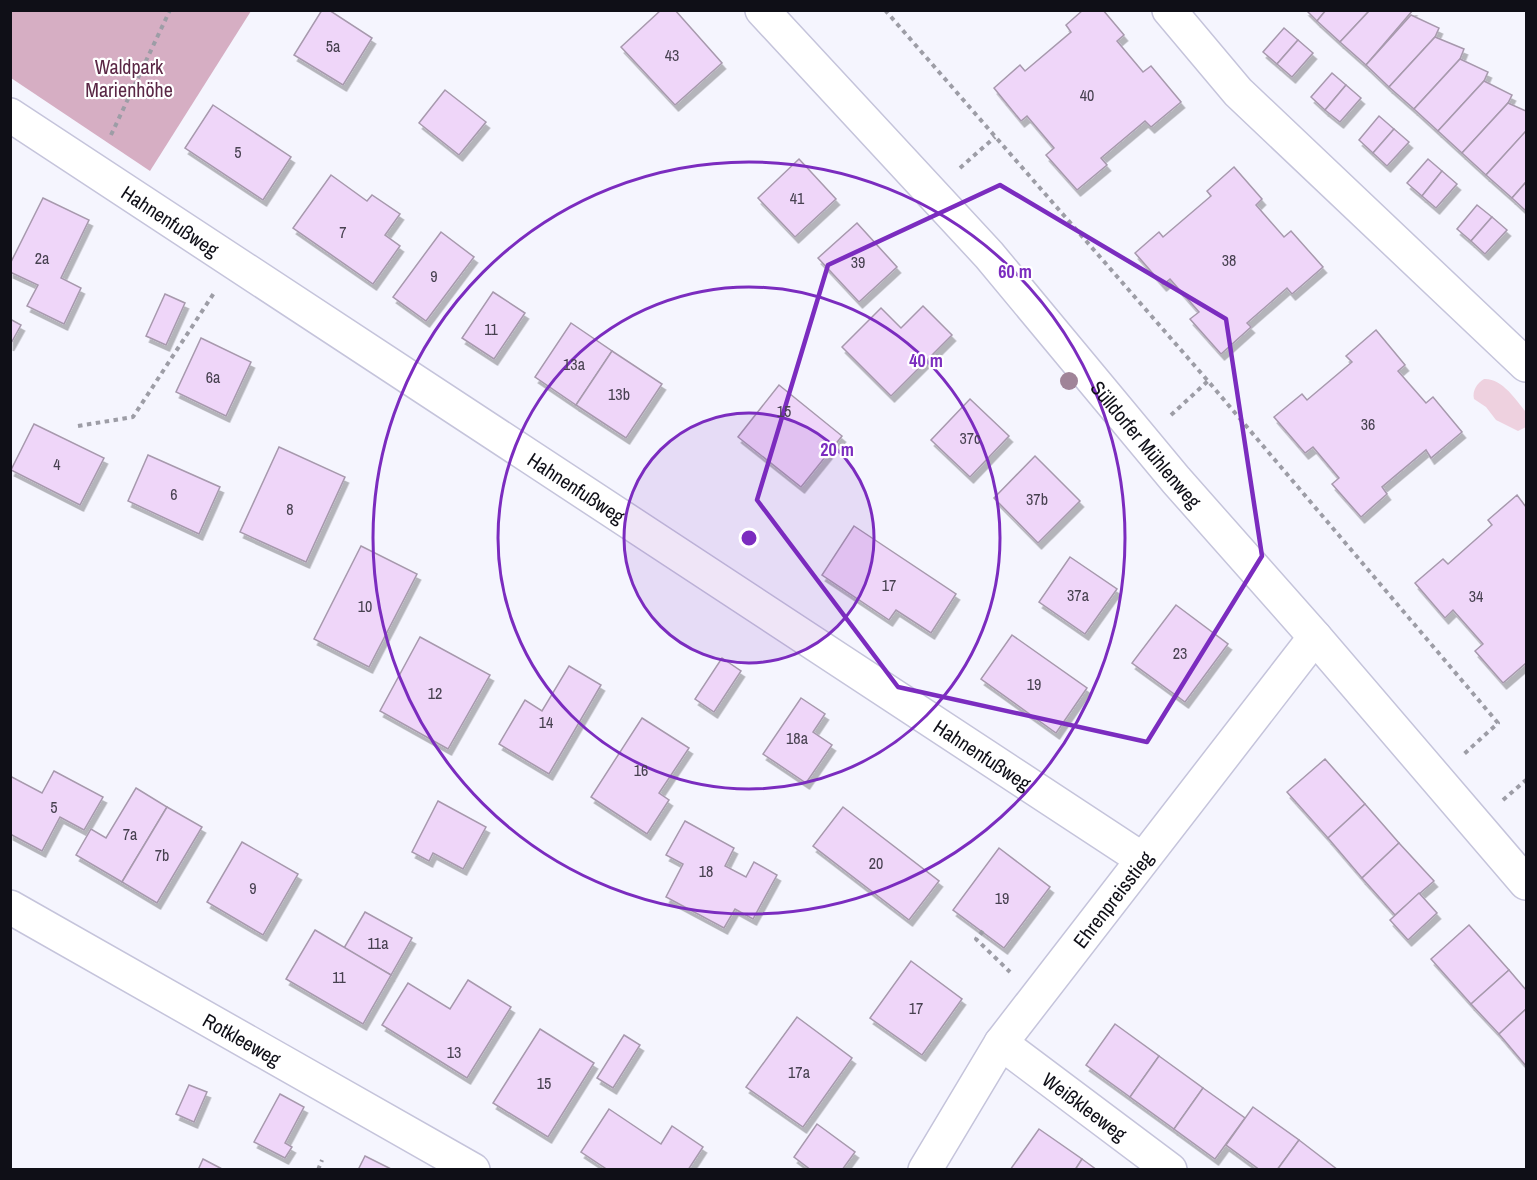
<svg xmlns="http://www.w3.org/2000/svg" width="1537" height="1180" font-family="'Archivo Narrow',sans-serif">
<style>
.green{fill:#eed1df}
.forest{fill:#d6aec3}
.building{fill:#efd6f9;stroke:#a799ad;stroke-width:1.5;filter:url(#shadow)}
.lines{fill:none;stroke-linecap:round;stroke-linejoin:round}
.minor-casing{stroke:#c5c4db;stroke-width:36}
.path{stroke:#9d9da6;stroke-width:4;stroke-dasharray:4.5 4.5;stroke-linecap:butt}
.minor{stroke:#fff;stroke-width:33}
.tree{fill:#a08498}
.marked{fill:none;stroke:#7b2cbf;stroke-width:4.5;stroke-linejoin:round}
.ring{fill:none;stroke:#7b2cbf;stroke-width:3}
.labels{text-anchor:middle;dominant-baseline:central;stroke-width:4.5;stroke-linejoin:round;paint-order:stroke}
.number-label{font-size:16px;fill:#474150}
.park-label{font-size:20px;fill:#5a2745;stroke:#fff}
.street-label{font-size:20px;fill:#0f0f17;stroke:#fff}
.centre{fill:#7b2cbf;stroke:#fff;stroke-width:3}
.ring-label{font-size:18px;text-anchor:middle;font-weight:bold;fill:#7b2cbf;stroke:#fff;stroke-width:4.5;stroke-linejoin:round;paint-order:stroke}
</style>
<defs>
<filter id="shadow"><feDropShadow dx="3.5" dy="6" stdDeviation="0" flood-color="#0004"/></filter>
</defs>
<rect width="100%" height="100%" fill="#f5f5fe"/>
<path class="green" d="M1484,379C1502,378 1516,400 1526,412V427L1518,431L1496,420L1486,407L1474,399C1472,391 1477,383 1484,379Z"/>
<path class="forest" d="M10,11L11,10L251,11L150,171L11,78Z"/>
<g class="building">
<path d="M322,10H329L372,38L343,85L294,55Z"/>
<path d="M661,10H675L722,63L675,105L621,47Z"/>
<path d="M1083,10H1103L1124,35L1117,41L1143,72L1151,66L1181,102L1151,127L1145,121L1101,158L1107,165L1077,190L1046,155L1054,148L1027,116L1021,121L994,88L1020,65L1025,71L1071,32L1066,25Z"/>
<path d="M1306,10H1326L1317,21Z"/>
<path d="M1326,10H1370L1340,42L1317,21Z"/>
<path d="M1370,10H1413L1366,65L1340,42Z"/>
<path d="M1411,15L1439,28L1435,37L1389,87L1366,65Z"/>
<path d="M1284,28L1298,40L1277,64L1263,52Z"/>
<path d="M1435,37L1464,49L1460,59L1414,109L1389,87Z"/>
<path d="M1298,40L1313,53L1292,77L1277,64Z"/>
<path d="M1460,59L1488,72L1484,81L1438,131L1414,109Z"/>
<path d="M1332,73L1346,85L1325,110L1311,97Z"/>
<path d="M1484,81L1512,95L1508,103L1462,153L1438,131Z"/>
<path d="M1346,85L1361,98L1340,122L1325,110Z"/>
<path d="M445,90L486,122L459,155L419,123Z"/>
<path d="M1508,103L1526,111V131L1486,175L1462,153Z"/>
<path d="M213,105L291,157L263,200L185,148Z"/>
<path d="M1379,116L1394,129L1373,153L1359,140Z"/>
<path d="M1394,129L1409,142L1387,166L1373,153Z"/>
<path d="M1526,131V182L1512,198L1486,175Z"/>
<path d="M799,159L836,199L795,237L758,198Z"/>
<path d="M1428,159L1442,171L1422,196L1407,183Z"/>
<path d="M1234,167L1262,199L1256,205L1284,237L1291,231L1323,267L1292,294L1287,288L1247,323L1251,327L1221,354L1190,319L1199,312L1170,279L1163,285L1135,253L1159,232L1163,237L1211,196L1207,191Z"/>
<path d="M1442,171L1457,184L1436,208L1422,196Z"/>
<path d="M331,175L367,201L372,195L400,214L385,235L400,246L373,284L293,228Z"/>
<path d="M1526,182V211L1512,198Z"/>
<path d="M43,198L89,220L61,278L81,288L64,324L27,306L38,285L10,272V264Z"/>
<path d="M1477,205L1492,217L1471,241L1457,229Z"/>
<path d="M1492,217L1507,230L1485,254L1471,241Z"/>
<path d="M857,223L897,267L859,302L818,258Z"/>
<path d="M441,232L474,257L426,321L393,297Z"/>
<path d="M493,292L525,313L494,359L462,338Z"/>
<path d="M165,294L185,303L166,345L146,336Z"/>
<path d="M923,306L952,335L891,396L842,347L881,308L901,328Z"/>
<path d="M10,319L21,325L10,345Z"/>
<path d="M571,323L612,351L576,405L535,377Z"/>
<path d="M1376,330L1405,365L1398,371L1426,403L1433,397L1462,432L1431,458L1426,450L1382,487L1387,494L1361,517L1332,484L1339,478L1313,447L1305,453L1274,417L1302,394L1307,400L1352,362L1346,356Z"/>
<path d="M201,338L251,362L226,416L176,392Z"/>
<path d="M612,351L662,384L626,438L576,405Z"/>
<path d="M779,385L842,436L801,487L738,437Z"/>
<path d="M970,399L1009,436L970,477L931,440Z"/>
<path d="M34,424L104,458L80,505L11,470Z"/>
<path d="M279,447L345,477L306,562L240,532Z"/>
<path d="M148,455L220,487L199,534L128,501Z"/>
<path d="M1035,456L1080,501L1038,543L994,498Z"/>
<path d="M1517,495L1526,507V663L1503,683L1475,651L1483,644L1453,610L1445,618L1415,583L1443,559L1448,564L1492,525L1488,520Z"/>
<path d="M854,526L956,594L931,633L896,610L889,620L822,575Z"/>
<path d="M361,546L417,574L369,667L314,639Z"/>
<path d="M1070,557L1117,589L1085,634L1039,602Z"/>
<path d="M1176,605L1228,644L1185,702L1132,663Z"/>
<path d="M1012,635L1087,688L1056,733L981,679Z"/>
<path d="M420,637L490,675L448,749L380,711Z"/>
<path d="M722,658L741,671L714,712L695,699Z"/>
<path d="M569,666L601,685L549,774L499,744L525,700L542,711Z"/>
<path d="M801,698L825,714L813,732L832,745L806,783L763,754Z"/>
<path d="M642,718L689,748L659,793L669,800L647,834L591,797Z"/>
<path d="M1325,759L1365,804L1328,838L1287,792Z"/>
<path d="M54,771L103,797L84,830L60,817L42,851L10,834V776L42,793Z"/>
<path d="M136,788L167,807L122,882L76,855L91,829L106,838Z"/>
<path d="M438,801L486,827L463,869L433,853L429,861L412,852Z"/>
<path d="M1365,804L1399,843L1362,878L1328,838Z"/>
<path d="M167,807L202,827L157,903L122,882Z"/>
<path d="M843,807L939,881L909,920L813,846Z"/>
<path d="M685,821L734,848L725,866L746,877L754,862L777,875L753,919L735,909L724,928L666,897L683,864L666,855Z"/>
<path d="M242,842L298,874L263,935L207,902Z"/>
<path d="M1399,843L1434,881L1395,915L1362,878Z"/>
<path d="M999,848L1050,887L1004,948L953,910Z"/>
<path d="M1419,893L1437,913L1408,940L1390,920Z"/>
<path d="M365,912L412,938L391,975L344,948Z"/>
<path d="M1469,925L1509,970L1471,1004L1431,959Z"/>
<path d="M315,930L391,975L363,1024L286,979Z"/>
<path d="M911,961L962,999L922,1055L870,1018Z"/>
<path d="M1509,970L1526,990V1009L1499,1034L1471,1004Z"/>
<path d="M468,980L511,1007L467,1078L382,1025L408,983L450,1009Z"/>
<path d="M1526,1009V1066L1499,1034Z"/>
<path d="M797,1017L852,1058L803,1127L746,1087Z"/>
<path d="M1115,1024L1159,1056L1130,1097L1086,1065Z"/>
<path d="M540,1029L594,1063L548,1137L493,1103Z"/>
<path d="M624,1035L640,1045L613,1088L597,1078Z"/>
<path d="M1159,1056L1203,1088L1174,1129L1130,1097Z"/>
<path d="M189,1085L207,1092L194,1122L176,1114Z"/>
<path d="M1203,1088L1245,1118L1215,1159L1174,1129Z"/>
<path d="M280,1094L304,1107L285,1143L292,1147L285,1158L254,1142Z"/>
<path d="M1253,1107L1299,1140L1277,1170H1260L1226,1145Z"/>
<path d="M609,1109L661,1144L672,1126L703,1147L688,1170H608L581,1152Z"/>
<path d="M817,1124L855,1152L842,1170H811L794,1157Z"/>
<path d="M1039,1129L1082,1159L1075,1170H1010Z"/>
<path d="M1299,1140L1338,1170H1277Z"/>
<path d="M365,1156L393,1170H358Z"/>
<path d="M203,1159L224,1170H198Z"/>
<path d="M1082,1159L1097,1170H1075Z"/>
</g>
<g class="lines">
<defs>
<g id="minor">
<path id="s1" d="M762,10L989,255L1176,480L1315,637L1526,883"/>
<path d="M1169,10L1238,92L1526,365"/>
<path id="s2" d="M10,115L1142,859"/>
<path id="s3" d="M10,907L473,1170"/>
<path id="s4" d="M1001,1043L1170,1170"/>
<path id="s5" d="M925,1170L1001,1043L1315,637"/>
</g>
</defs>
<use href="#minor" class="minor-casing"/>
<g class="path">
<path d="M885,10L1208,381L1498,723L1464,754"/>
<path d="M111,135L170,10"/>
<path d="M960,168L995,137"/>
<path d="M1171,415L1208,381"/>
<path d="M78,426L133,417L214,293"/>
<path d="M1503,800L1526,780"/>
<path d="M983,931L976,939L1010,972"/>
<path d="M318,1170L322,1160"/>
</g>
<use href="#minor" class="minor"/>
</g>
<circle class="tree" cx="1069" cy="381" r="9"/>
<path class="marked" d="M1000,185L1226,319L1262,556L1147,742L898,687L757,500L828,265Z"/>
<circle cx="749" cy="538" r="125" fill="#7b2cbf" fill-opacity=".12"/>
<g class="ring">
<circle cx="749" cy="538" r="125"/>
<circle cx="749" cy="538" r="251"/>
<circle cx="749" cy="538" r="376"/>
</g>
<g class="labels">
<g class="number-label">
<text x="333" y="46">5a</text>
<text x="672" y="55">43</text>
<text x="1087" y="95">40</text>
<text x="238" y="152">5</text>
<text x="797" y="198">41</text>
<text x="343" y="232">7</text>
<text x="42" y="258">2a</text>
<text x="1229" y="260">38</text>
<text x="858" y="262">39</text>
<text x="434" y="276">9</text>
<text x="491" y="329">11</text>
<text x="574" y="364">13a</text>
<text x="213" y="377">6a</text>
<text x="619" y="394">13b</text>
<text x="784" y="411">15</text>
<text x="1368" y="424">36</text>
<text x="970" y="438">37c</text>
<text x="57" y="464">4</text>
<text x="174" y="494">6</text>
<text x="1037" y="499">37b</text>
<text x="290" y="509">8</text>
<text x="889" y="585">17</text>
<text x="1078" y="595">37a</text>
<text x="1476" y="596">34</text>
<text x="365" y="606">10</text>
<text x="1180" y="653">23</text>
<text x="1034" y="684">19</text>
<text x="435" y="693">12</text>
<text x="546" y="722">14</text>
<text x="797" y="738">18a</text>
<text x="641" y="770">16</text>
<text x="54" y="807">5</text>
<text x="130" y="834">7a</text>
<text x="162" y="855">7b</text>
<text x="876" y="863">20</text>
<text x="706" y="871">18</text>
<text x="253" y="888">9</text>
<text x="1002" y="898">19</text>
<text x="378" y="943">11a</text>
<text x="339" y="977">11</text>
<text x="916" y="1008">17</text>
<text x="454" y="1052">13</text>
<text x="799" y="1072">17a</text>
<text x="544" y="1083">15</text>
</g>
<g class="park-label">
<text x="129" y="66">Waldpark<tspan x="129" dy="23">Marienhöhe</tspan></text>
</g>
<g class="street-label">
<text stroke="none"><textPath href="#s2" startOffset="192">Hahnenfußweg</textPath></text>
<text stroke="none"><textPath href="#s1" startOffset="580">Sülldorfer Mühlenweg</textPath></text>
<text stroke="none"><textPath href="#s2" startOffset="678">Hahnenfußweg</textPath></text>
<text stroke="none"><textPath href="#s2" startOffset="1164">Hahnenfußweg</textPath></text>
<text stroke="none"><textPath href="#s5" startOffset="330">Ehrenpreisstieg</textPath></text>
<text stroke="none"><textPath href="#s3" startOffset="267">Rotkleeweg</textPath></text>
<text stroke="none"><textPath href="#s4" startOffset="105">Weißkleeweg</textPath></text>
</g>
</g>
<circle cx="749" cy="538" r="9" class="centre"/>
<g class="ring-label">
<text x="1015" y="278">60 m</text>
<text x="926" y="367">40 m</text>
<text x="837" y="456">20 m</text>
</g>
<rect width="1537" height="1180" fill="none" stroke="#0f0f17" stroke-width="24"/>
</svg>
